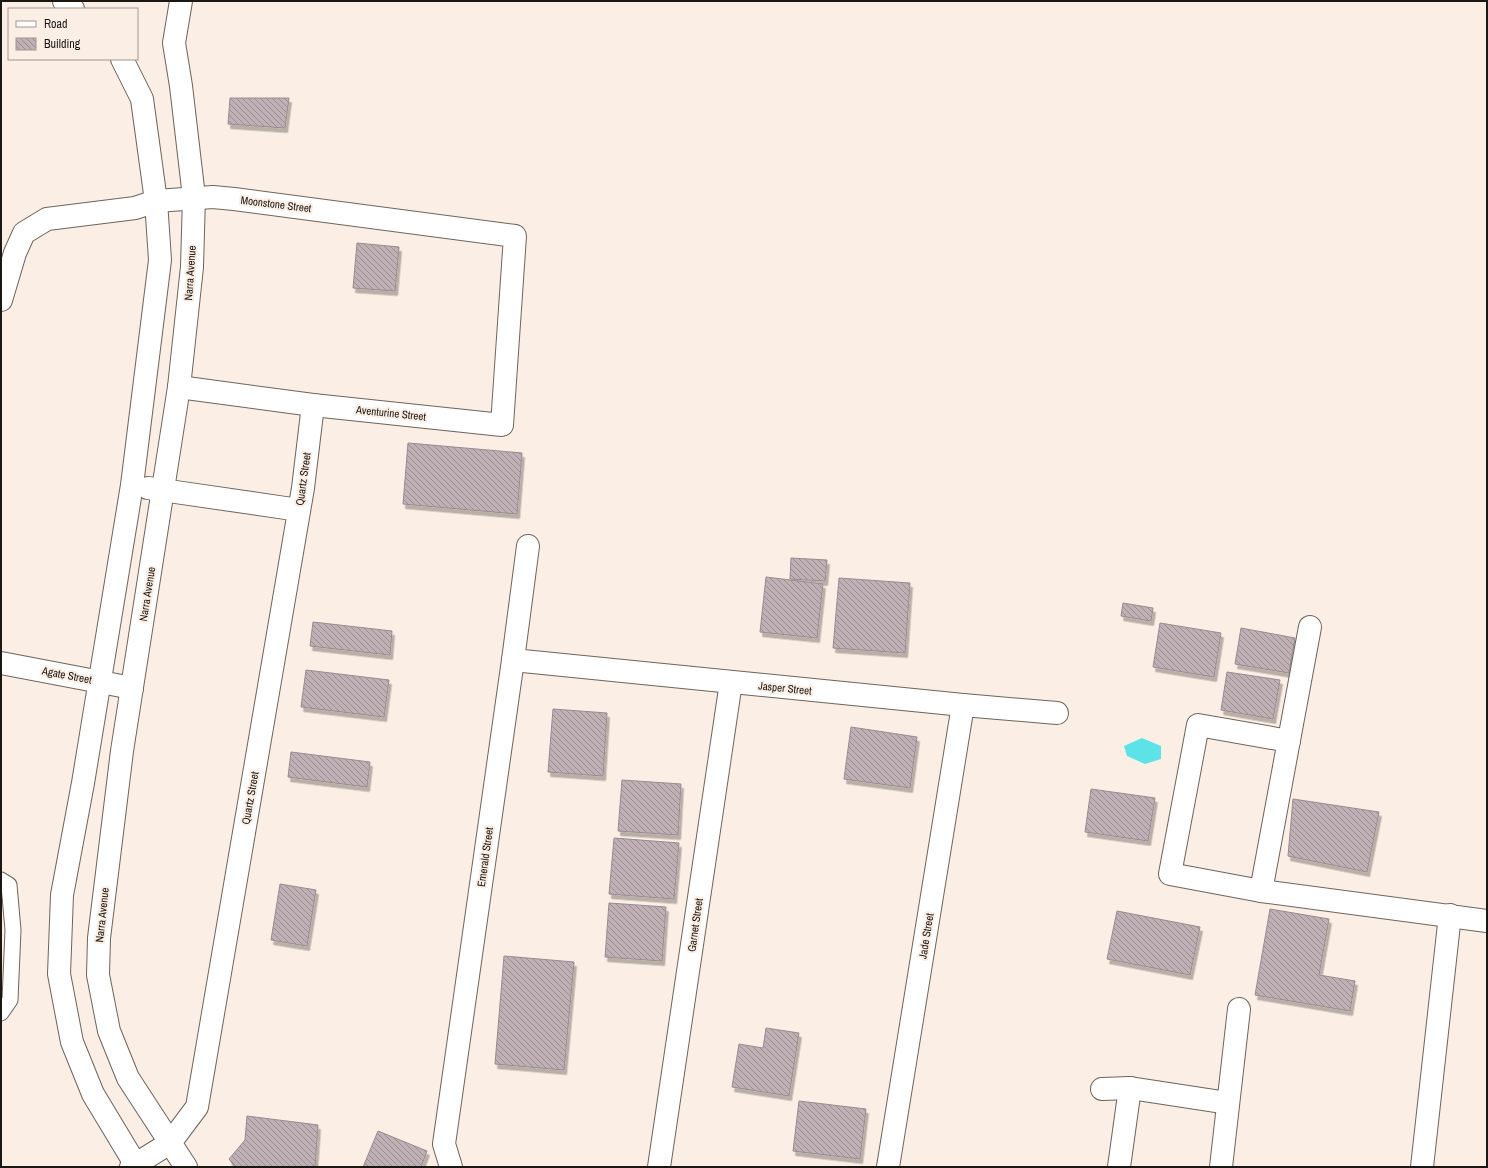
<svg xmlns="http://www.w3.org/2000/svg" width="1488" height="1168" font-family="'Archivo Narrow',sans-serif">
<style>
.water{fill:#5ce3e8}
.building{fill:url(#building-back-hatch);stroke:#988a90;filter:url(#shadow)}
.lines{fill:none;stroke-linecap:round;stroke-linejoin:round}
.lane-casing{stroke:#6e645b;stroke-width:17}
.street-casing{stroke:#6e645b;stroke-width:24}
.lane{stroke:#fff;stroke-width:15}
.street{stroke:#fff;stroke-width:22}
.labels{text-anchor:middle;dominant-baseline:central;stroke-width:4;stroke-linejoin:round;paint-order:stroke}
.street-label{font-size:11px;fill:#1b1713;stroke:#fbeee4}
</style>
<defs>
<pattern id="building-back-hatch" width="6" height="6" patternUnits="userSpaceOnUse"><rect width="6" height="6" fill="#bfb0b6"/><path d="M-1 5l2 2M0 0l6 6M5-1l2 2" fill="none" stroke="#9a8e93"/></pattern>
<filter id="shadow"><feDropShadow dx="2.5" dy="4.5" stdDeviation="0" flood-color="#0004"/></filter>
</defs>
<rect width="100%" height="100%" fill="#fbeee4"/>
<path class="water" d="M1142,738L1161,746V759L1145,764L1127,756L1124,746Z"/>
<g class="building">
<path d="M230,98H289L285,128L228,124Z"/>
<path d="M357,243L399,247L395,291L353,288Z"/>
<path d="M408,443L522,453L517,514L403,504Z"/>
<path d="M791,558L827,560L825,581L790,579Z"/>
<path d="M766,577L823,584L817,638L760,632Z"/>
<path d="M839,578L910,583L905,653L833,648Z"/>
<path d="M1123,603L1153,608L1151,621L1121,616Z"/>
<path d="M313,622L392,631L390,655L310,646Z"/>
<path d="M1160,623L1221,633L1214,677L1153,667Z"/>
<path d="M1241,628L1295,638L1289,673L1235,664Z"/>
<path d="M306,670L389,680L384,717L301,707Z"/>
<path d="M1227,672L1280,680L1273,719L1221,710Z"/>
<path d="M553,709L607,713L603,776L548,772Z"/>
<path d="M851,727L917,737L910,788L844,779Z"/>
<path d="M291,752L370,762L367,787L288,777Z"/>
<path d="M622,780L681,784L678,835L618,831Z"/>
<path d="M1091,789L1155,798L1148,841L1085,832Z"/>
<path d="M1293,799L1379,812L1367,872L1288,856Z"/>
<path d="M614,838L679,843L674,899L609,894Z"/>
<path d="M280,884L316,890L307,946L271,940Z"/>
<path d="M609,903L666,907L662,961L605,957Z"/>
<path d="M1270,909L1329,919L1319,975L1355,981L1350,1011L1255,995Z"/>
<path d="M1117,911L1200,927L1190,975L1107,959Z"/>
<path d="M504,956L574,962L564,1070L495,1064Z"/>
<path d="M766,1028L799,1033L789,1096L732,1087L739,1044L763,1048Z"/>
<path d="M799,1101L866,1109L860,1159L793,1151Z"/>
<path d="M247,1116L318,1125L315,1167H235L229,1159L245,1140Z"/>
<path d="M378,1131L427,1151L421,1167H363Z"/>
</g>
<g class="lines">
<defs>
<path id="lane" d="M1,880L9,885L13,930L10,1000L1,1013"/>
<g id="street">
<path d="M64,1L73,9"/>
<path d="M181,1L174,43L181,86L194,197L192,267L179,387L122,751L99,938L98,975L109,1031L128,1078L186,1167"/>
<path d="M122,59L142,99L156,201L160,260L132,485L83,783L62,895L59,974L72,1042L93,1094L137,1167"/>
<path d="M1,300L15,253L24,233L47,219L135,208L156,201L213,197L234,199L515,236L502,425L313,405L179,387"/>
<path d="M148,488L299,510"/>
<path d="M513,660L963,705L1057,713"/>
<path d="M1,663L132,688"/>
<path d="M1289,741L1198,725L1170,874L1261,891L1487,921"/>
<path d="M1261,891L1310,627"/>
<path d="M1102,1089L1130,1088L1228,1103"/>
<path d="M131,1167L170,1143L197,1107L303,488L313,405"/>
<path d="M451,1167L444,1144L513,660L528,546"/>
<path d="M659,1167L731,682"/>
<path d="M888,1167L963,705"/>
<path d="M1119,1167L1130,1088"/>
<path d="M1221,1167L1239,1009"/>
<path d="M1422,1167L1450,915"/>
</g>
</defs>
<use href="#lane" class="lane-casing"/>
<use href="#street" class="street-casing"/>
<use href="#lane" class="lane"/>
<use href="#street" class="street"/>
</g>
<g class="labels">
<g class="street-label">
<text transform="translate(276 204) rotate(7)">Moonstone Street</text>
<text transform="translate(190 273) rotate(-86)">Narra Avenue</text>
<text transform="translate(391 413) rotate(6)">Aventurine Street</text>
<text transform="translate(303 479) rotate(-82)">Quartz Street</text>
<text transform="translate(147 594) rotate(-81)">Narra Avenue</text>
<text transform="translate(67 675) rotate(11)">Agate Street</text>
<text transform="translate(785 688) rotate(6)">Jasper Street</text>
<text transform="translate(250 798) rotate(-80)">Quartz Street</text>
<text transform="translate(485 857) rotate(-82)">Emerald Street</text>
<text transform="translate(102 915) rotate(-84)">Narra Avenue</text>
<text transform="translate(695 925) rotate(-82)">Garnet Street</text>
<text transform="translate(926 936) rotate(-81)">Jade Street</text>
</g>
</g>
<rect width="1488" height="1168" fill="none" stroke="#1b1713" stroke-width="4"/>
<rect x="8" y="8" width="130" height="52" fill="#fbeee4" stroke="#a19890"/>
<rect x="16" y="21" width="20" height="6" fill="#ffffff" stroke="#a19890"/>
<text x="44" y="28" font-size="12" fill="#1b1713">Road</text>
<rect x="16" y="38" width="20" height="12" fill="url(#building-back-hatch)" stroke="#a19890"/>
<text x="44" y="48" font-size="12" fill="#1b1713">Building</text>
</svg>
